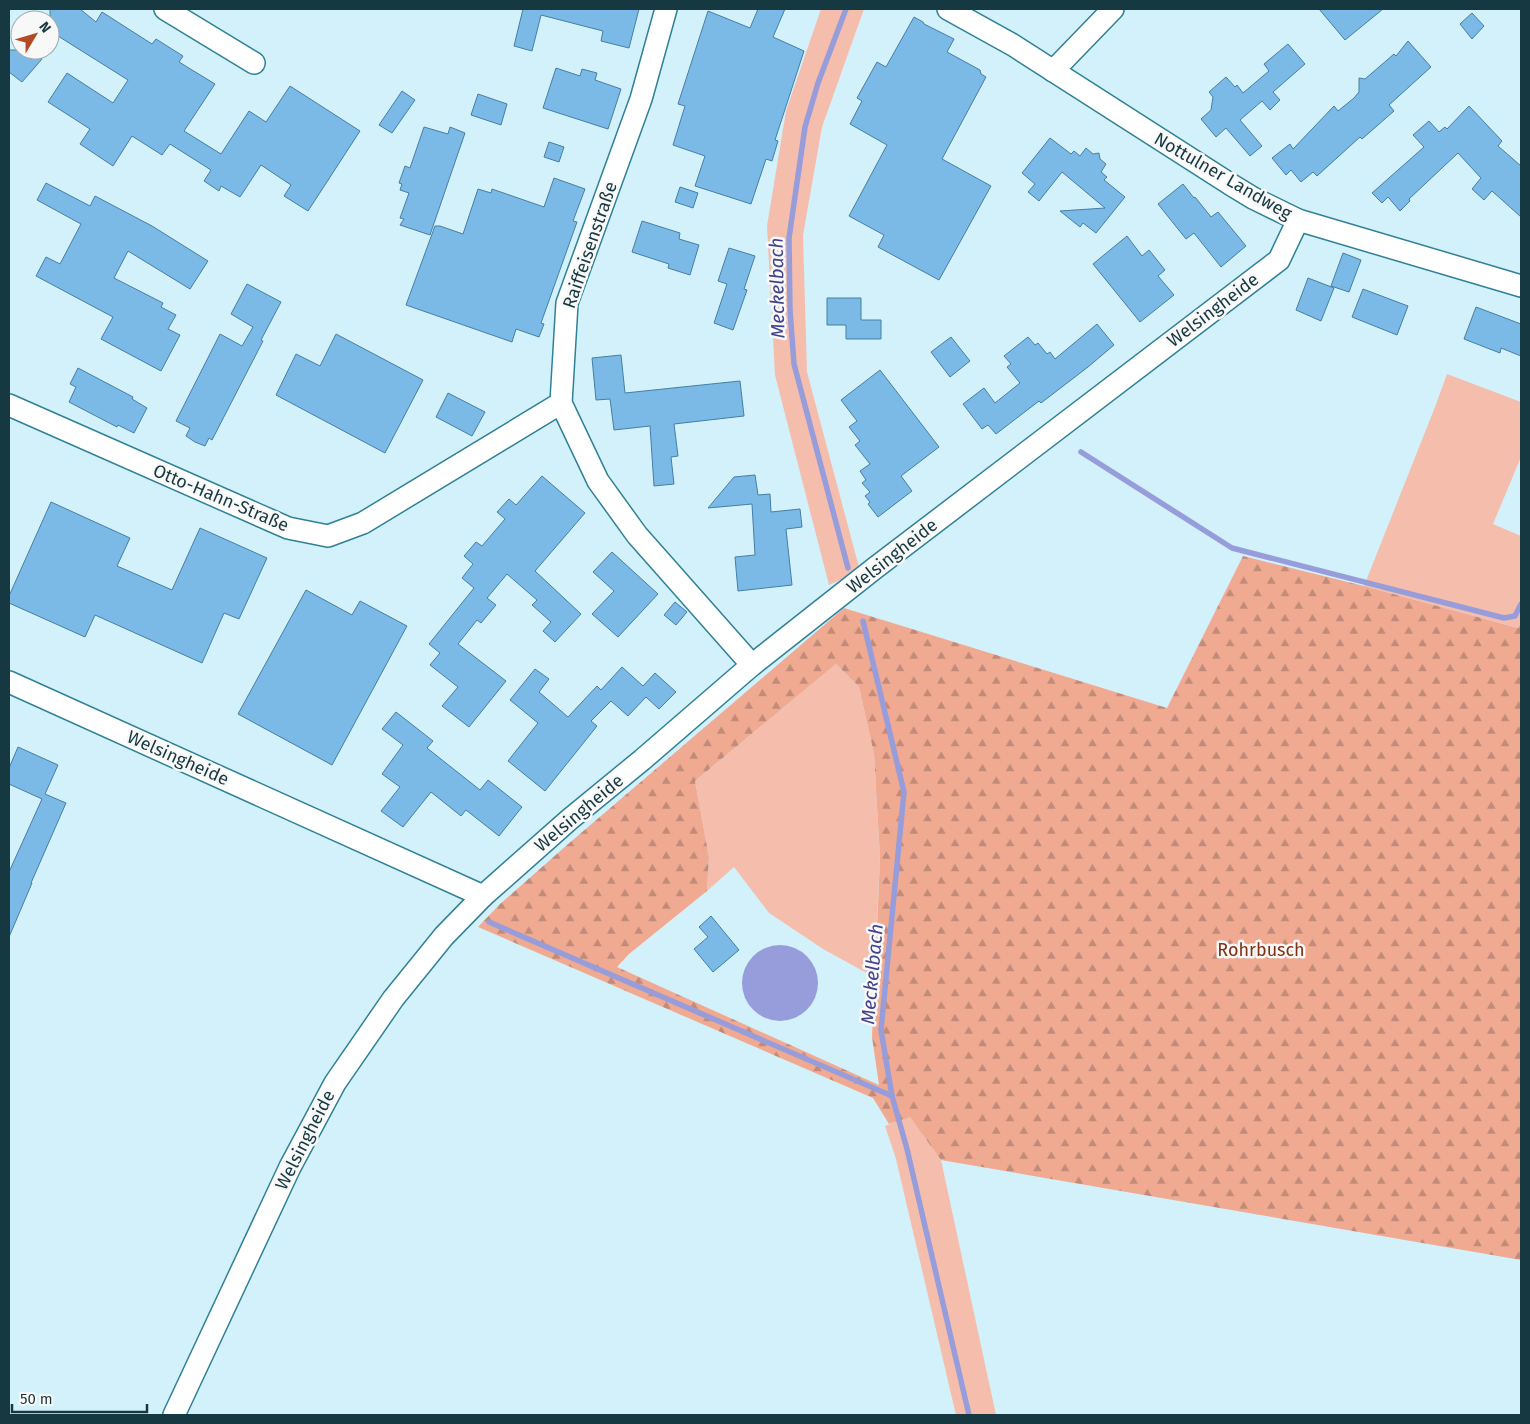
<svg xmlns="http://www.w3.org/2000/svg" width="1530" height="1424" font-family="'Fira Sans',sans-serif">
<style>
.grass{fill:#f5beac}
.forest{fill:url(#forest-firs);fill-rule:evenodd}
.water{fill:#979ddb}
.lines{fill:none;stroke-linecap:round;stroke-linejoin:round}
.stream{stroke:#979ddb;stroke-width:5.5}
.building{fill:#7bbae6;stroke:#457ea5}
.minor-casing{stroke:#2f8198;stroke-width:24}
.minor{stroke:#fff;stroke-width:21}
.labels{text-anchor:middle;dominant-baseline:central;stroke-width:5;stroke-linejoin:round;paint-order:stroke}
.street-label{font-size:18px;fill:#163841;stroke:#f8f8f8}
.park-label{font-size:18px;fill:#823011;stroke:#f8f8f8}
.water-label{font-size:19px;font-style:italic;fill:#41428c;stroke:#f8f8f8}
</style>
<defs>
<pattern id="forest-firs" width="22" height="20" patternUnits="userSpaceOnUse" patternTransform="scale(1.25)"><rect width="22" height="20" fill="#f1aa92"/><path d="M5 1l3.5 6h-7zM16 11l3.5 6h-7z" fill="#c28b79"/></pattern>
</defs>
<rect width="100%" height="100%" fill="#d3f1fb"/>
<g class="grass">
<path d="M821,9H864L822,127L803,235L807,372L860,571L829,585L775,375L767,226L786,111Z"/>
<path d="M1447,374L1521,402V457L1493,524L1521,536V622L1518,628L1364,586L1435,407Z"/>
<path d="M836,664L859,687L874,754L880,858L874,977L823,949L769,913L734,867L707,891L709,857L695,781Z"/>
<path d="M910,1116L941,1160L996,1415H956L896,1159L885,1126Z"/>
</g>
<path class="forest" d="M1243,556L1364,586L1518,628L1521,622V1260L941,1160L910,1117L889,1124L873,1098L478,927L500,904L567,845L844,608L1167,708ZM836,664L859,687L874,754L880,858L872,1037L879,1085L617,967L629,954L707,891L709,857L695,781Z"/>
<circle class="water" cx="780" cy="983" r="38"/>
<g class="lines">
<g class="stream">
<path d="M846,9L818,83L805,127L789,238L790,310L794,364L848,568"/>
<path d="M1081,452L1232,548L1504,618L1515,616L1521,604"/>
<path d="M863,621L904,792L881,1030L892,1096L907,1149L969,1415"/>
<path d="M489,922L892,1096"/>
</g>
</g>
<g class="building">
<path d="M50,9H80L96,22L102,12L152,44L156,39L183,56L179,62L215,84L184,131L221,154L249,111L266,122L290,86L360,131L308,211L284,196L291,185L261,165L240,197L221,186L219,191L204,181L211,170L170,144L162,155L132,136L113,166L80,144L90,129L48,102L67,73L113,103L128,80L50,31Z"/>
<path d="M523,9H639L629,48L601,41L603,31L541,15L532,51L514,46Z"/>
<path d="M758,9H785L773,37L804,51L775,140L778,141L772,161L766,159L751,204L695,186L705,156L673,145L685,106L678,104L708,11L750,28Z"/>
<path d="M1319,9H1383L1345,40Z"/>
<path d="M1472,13L1484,26L1472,39L1460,24Z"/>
<path d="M914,17L923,22L924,24L954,39L947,52L980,70L981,74L986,77L942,159L991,186L939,280L878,247L884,235L849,216L887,145L850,124L862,101L857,98L877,62L886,67Z"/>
<path d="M1408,41L1431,67L1389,105L1394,111L1362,139L1360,137L1317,176L1313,172L1301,182L1291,170L1286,175L1272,158L1290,144L1293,149L1334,106L1338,111L1354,98L1359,92V78L1365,79L1394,54L1396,56Z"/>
<path d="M1288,44L1305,64L1273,92L1280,100L1270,110L1262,101L1240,120L1262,146L1250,156L1226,128L1216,137L1201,119L1211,110L1213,97L1209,92L1226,77L1235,87L1237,85L1243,93L1269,71L1264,64Z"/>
<path d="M9,50H30L42,59L22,82L9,72Z"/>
<path d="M556,68L580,76L582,69L597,73L595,80L621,89L608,129L543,108Z"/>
<path d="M402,91L415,100L392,133L379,125Z"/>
<path d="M478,94L507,104L501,125L471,115Z"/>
<path d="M1469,106L1502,141L1498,146L1521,166V217L1492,191L1484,200L1472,189L1481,178L1458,153L1409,199L1410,201L1400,211L1388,197L1382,203L1372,193L1424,147L1413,135L1429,121L1439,132L1445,127L1447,129Z"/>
<path d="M424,127L448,134L450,127L465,133L430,235L400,225L404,219L400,218L409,193L400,190L402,184L399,183L405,166L410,168Z"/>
<path d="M1050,138L1071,154L1074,151L1080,156L1086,148L1093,154L1099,153L1100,159L1106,164L1101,172L1107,177L1104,180L1125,197L1096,233L1083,223L1080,227L1060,211L1105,208L1062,172L1039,201L1028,192L1035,184L1022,173Z"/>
<path d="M549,142L564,147L559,162L544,157Z"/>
<path d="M554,178L585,189L573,221L577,222L541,323L544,324L539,337L516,329L512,342L406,305L435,226H440L463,234L478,189L491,193L492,189L544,207Z"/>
<path d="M46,183L90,206L95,196L152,226L208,261L190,289L128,251L114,278L163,303L161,307L176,315L168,329L180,335L161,371L101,339L113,317L36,276L46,257L60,264L81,224L37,200Z"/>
<path d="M1183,184L1194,198L1195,197L1211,217L1218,212L1246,246L1221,267L1194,233L1186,239L1158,204Z"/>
<path d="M680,187L698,193L693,208L675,202Z"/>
<path d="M642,221L680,233L679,239L699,245L690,275L668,268L669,264L632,252Z"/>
<path d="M1127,236L1142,256L1149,250L1165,270L1158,276L1174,295L1140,322L1093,264Z"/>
<path d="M729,248L755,256L744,289L747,290L733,330L714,323L727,284L718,281Z"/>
<path d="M1343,253L1361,260L1349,292L1331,286Z"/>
<path d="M1308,278L1334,288L1321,321L1296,310Z"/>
<path d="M247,284L281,302L261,340L263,341L212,440L209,438L205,446L195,442L186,436L190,428L176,421L220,334L242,346L253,327L231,314Z"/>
<path d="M1363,289L1408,306L1397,335L1352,317Z"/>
<path d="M827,298H861V320H881V339H846V325H827Z"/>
<path d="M1476,307L1521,324V356L1501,348L1500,353L1464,339Z"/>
<path d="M1097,324L1114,345L1088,367L1041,403L1039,401L996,434L988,425L982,429L963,404L984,388L995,403L1020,383L1007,367L1011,364L1004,356L1028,337L1035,345L1038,343L1047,354L1050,352L1055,359Z"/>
<path d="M336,334L423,380L385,453L276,395L296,354L320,366Z"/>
<path d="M951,337L970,361L950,377L931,352Z"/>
<path d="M621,355L625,393L740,381L744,416L674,424L678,456L671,457L674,484L654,486L650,426L614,430L610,399L596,400L592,358Z"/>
<path d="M78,368L133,397L132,399L147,408L134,433L118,425L117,427L69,402L76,387L70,384Z"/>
<path d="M880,370L939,447L901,476L912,491L878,517L868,504L870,502L865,496L870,492L862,483L866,480L860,471L870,464L855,445L860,441L849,427L857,421L841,400Z"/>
<path d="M448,393L485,412L472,436L436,417Z"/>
<path d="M755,475L758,495L770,494L771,512L800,509L802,527L786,529L792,585L738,591L735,557L755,555L752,504L708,508L734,477Z"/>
<path d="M542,476L585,513L535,571L581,614L555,642L543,631L551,622L532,605L537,600L507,574L487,598L496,605L481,623L477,620L458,644L506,681L469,727L442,706L458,687L430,665L440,653L429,644L474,588L462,578L473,564L464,556L476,542L482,546L505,519L497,512L509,499L516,505Z"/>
<path d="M51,502L130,538L117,566L172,590L200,528L267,558L239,619L224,613L202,663L95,615L85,637L9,603V596Z"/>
<path d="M612,552L658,594L618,637L592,614L614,591L593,572Z"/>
<path d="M306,590L352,615L360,601L407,626L332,765L238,714Z"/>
<path d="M675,602L687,612L676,625L664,615Z"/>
<path d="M622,667L643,686L655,673L676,692L659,709L646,697L628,716L611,701L591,721L597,726L545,791L508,761L538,723L510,700L535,669L549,679L539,692L568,717L597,686L601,690Z"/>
<path d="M396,712L433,741L427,748L480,790L488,780L522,807L499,836L466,810L461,816L431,792L403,827L381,811L400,787L382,774L403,745L382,729Z"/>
<path d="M18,747L58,765L45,794L66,803L31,883H32L9,937V872L42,799L9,784V768Z"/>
<path d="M711,916L739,950L713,972L694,949L708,937L699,927Z"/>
</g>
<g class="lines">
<defs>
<g id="minor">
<path d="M165,9L254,63"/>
<path d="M666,9L641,99L567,303L561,403L598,481L637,535L752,665"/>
<path d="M948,9L1013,45L1230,184L1253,198L1298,220L1521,286"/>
<path d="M1053,71L1113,9"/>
<path d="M9,405L288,528L328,536L363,523L561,403"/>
<path d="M9,682L483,896"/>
<path d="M174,1415L290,1167L335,1083L393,999L444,936L483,896L570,819L642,760L752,665L875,568L1279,260L1298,220"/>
</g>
</defs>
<use href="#minor" class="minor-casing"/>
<use href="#minor" class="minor"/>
</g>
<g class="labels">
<g class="street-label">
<text transform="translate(1223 176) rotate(30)">Nottulner Landweg</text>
<text transform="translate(590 245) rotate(-71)">Raiffeisenstraße</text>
<text transform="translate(1213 310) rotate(-37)">Welsingheide</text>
<text transform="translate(221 498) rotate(23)">Otto-Hahn-Straße</text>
<text transform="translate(892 556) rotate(-38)">Welsingheide</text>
<text transform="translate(178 758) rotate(24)">Welsingheide</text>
<text transform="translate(579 813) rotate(-40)">Welsingheide</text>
<text transform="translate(305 1140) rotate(-63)">Welsingheide</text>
</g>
<g class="park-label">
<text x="1261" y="950">Rohrbusch</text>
</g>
<g class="water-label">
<text transform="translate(777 288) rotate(-91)">Meckelbach</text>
<text transform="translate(872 974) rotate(-85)">Meckelbach</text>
</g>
</g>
<rect width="1530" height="1424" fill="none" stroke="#163841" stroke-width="20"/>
<g transform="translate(35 35) rotate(52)"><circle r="24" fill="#f8f8f8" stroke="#9eabaf"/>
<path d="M0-4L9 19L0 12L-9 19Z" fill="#b24b25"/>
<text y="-8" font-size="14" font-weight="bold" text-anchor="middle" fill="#163841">N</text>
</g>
<path d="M12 1404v8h135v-8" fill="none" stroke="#163841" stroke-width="2.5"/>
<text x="20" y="1404" font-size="15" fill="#163841" stroke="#f8f8f8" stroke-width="4" paint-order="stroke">50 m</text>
</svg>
